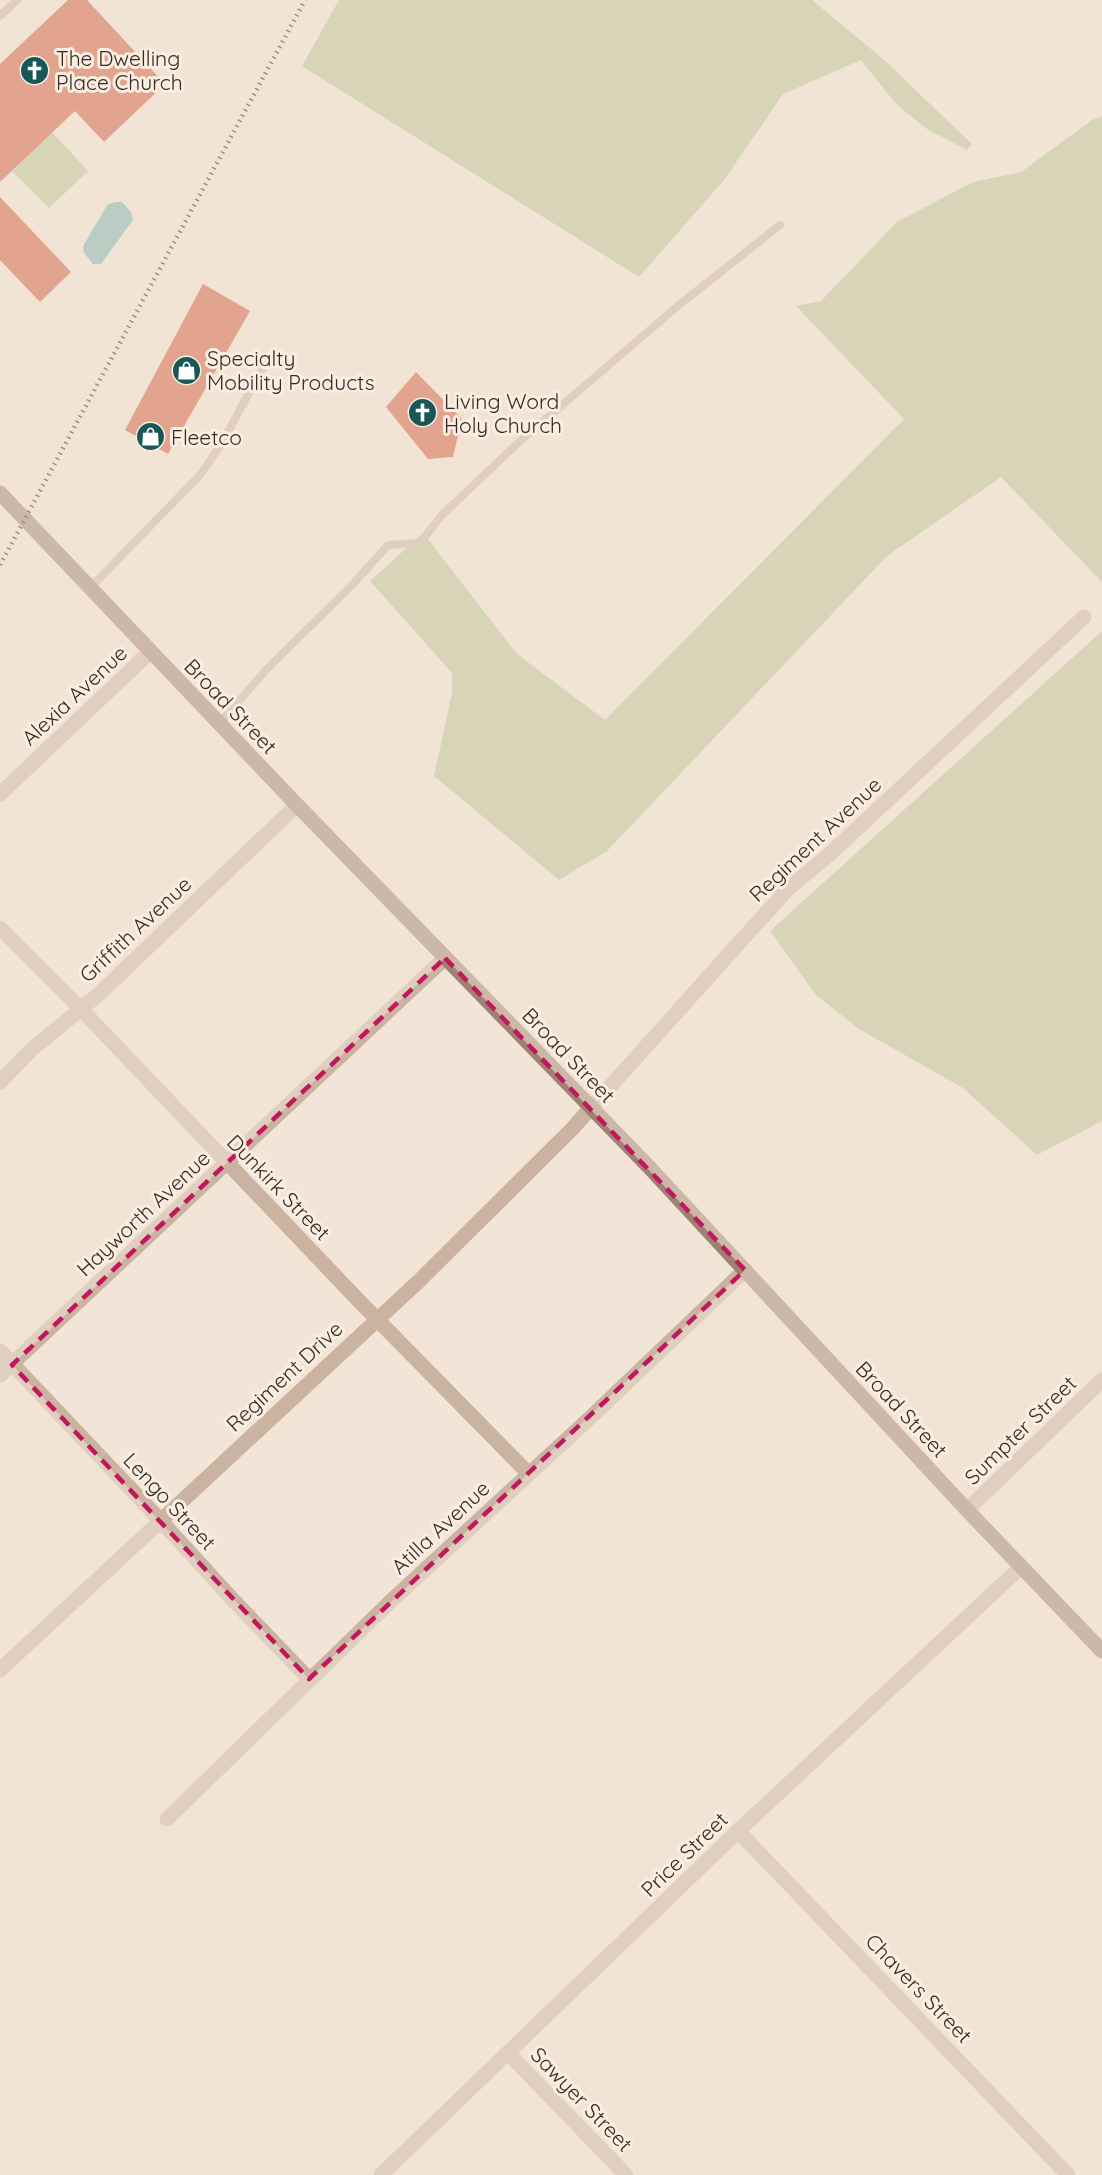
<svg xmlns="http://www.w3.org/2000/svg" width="1102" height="2175" font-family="Quicksand,sans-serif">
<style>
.green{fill:#b5c296}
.water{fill:#73b1b1}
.building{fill:#ce5738}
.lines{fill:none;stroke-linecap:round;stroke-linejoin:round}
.lane{stroke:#cbb3a2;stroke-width:8}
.street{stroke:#cbb3a2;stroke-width:15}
.secondary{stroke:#9e8173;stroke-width:15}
.rail{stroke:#352925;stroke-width:4.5;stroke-dasharray:1.5 4.5;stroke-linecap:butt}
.marked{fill:none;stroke:#c2185b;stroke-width:4.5;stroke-dasharray:12 8;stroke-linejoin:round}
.labels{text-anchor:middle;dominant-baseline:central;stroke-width:6;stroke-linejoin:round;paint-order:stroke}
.poi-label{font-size:21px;fill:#352925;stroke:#faeee2;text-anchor:start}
.street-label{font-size:21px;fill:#352925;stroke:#faeee2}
</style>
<rect width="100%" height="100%" fill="#f2e4d6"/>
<g class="green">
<path d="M339,0H812L883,59L972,144L967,150L927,129L896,104L861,60L783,94L724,180L639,277L302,66Z"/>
<path d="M1102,116V582L1001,477L887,556L607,851L559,880L434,776L452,693V673L370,581L423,533L517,654L605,720L904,419L796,306L821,301L897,222L973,182L1021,172L1092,120Z"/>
<path d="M52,132L88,171L49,208L12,171Z"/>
<path d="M1102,631V1121L1037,1155L963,1088L859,1029L816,995L770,931Z"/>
</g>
<path class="water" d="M116,202H122L131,212L133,220L101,264H93L84,253L83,246L108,204Z"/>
<g class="building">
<path d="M68,0H87L165,84L104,142L75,111L0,182V64Z"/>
<path d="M0,197L71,272L40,302L0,260Z"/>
<path d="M203,284L250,311L168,454L125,430Z"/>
<path d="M416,372L462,419L453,457L428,459L386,407Z"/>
</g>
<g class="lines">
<g class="lane">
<path d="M0,16L17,0"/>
<path d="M90,588L201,474L222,443L263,367"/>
<path d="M219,724L266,670L353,584L388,545L420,543L441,516L519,442L679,305L780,225"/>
</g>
<g class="street">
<path d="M0,794L150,652"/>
<path d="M0,928L80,1008L361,1303L529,1474"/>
<path d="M0,1082L31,1050L99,994L297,805"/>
<path d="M0,1351L161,1521L235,1602L309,1679"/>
<path d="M0,1375L445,958"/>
<path d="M967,1510L1102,1380"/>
<path d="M0,1670L419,1281L572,1129L747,934L789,888L831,853L1084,617"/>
<path d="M167,1819L391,1601L591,1417L745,1270"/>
<path d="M738,1831L1068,2175"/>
<path d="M508,2053L626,2175"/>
<path d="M381,2175L738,1831L1021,1567"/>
</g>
<path class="secondary" d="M0,493L297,805L649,1167L967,1510L1102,1651"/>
<path class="rail" d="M0,565L305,0"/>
</g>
<path d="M0 0H1102V2175H0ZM445,958L745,1270L309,1679L12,1365Z" fill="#f2e4d6" fill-opacity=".55" fill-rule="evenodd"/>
<path class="marked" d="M445,958L745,1270L309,1679L12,1365Z"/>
<defs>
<symbol id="church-disc" viewBox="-11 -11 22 22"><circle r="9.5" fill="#185758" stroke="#faeee2"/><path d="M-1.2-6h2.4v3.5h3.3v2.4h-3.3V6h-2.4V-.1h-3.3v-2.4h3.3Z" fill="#fff"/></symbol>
<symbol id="shop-disc" viewBox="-11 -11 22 22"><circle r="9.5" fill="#185758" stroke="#faeee2"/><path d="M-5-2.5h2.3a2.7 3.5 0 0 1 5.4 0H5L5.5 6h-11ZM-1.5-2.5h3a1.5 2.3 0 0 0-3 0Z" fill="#fff"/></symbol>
</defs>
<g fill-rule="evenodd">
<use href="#church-disc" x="18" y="54" width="33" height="33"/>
<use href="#shop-disc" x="170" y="354" width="33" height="33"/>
<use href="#church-disc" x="406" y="396" width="33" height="33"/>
<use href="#shop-disc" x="134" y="420" width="33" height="33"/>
</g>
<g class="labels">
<g class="poi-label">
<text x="56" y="58">The Dwelling<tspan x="56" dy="24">Place Church</tspan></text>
<text x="207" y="358">Specialty<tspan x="207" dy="24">Mobility Products</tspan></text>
<text x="444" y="401">Living Word<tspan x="444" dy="24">Holy Church</tspan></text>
<text x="171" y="437">Fleetco</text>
</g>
<g class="street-label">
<text transform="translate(74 695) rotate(-43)">Alexia Avenue</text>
<text transform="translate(231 706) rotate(46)">Broad Street</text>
<text transform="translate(815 839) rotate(-43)">Regiment Avenue</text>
<text transform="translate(135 929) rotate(-43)">Griffith Avenue</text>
<text transform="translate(569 1055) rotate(46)">Broad Street</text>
<text transform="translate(279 1187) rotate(46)">Dunkirk Street</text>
<text transform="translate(143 1213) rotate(-43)">Hayworth Avenue</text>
<text transform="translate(284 1376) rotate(-43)">Regiment Drive</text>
<text transform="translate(902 1409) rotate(47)">Broad Street</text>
<text transform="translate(1020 1430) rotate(-44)">Sumpter Street</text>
<text transform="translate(170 1501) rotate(47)">Lengo Street</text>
<text transform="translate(440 1527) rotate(-43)">Atilla Avenue</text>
<text transform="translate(684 1854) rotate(-44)">Price Street</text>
<text transform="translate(919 1988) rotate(46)">Chavers Street</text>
<text transform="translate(582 2099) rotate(46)">Sawyer Street</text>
</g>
</g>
</svg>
